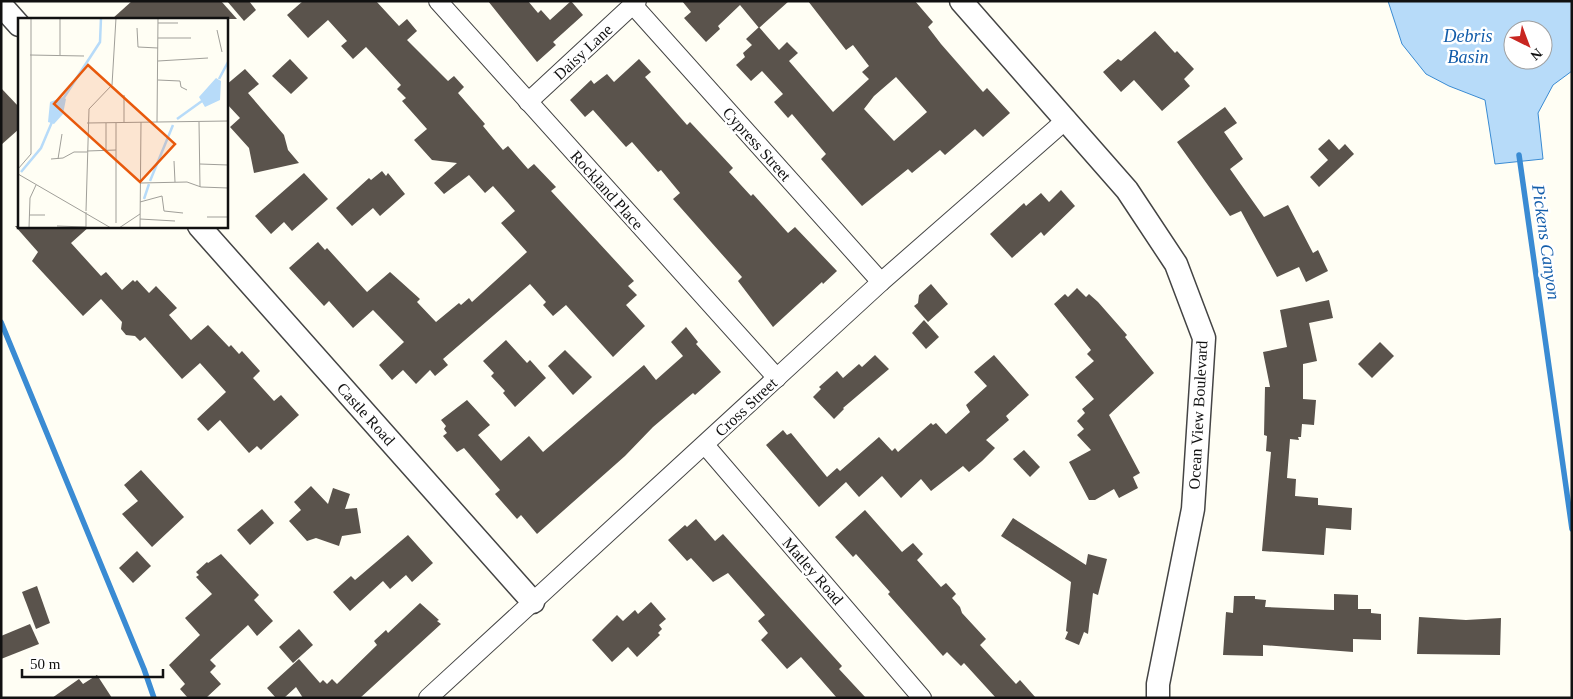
<svg xmlns="http://www.w3.org/2000/svg" width="1573" height="699" font-family="'Times New Roman',serif">
<style>
.water{fill:#b7dbf9;stroke:#3a8bd3;fill-rule:evenodd}
.lines{fill:none;stroke-linecap:round;stroke-linejoin:round}
.stream{stroke:#3a8bd3;stroke-width:5.5}
.building{fill:#5a534c;fill-rule:evenodd}
.minor-casing{stroke:#444;stroke-width:20}
.tertiary-casing{stroke:#444;stroke-width:25}
.minor{stroke:#fff;stroke-width:18}
.tertiary{stroke:#fff;stroke-width:22}
.labels{text-anchor:middle;dominant-baseline:central;stroke-width:5;stroke-linejoin:round;paint-order:stroke}
.street-label{font-size:16px;fill:#111;stroke:#fff}
.water-label{font-size:18px;font-style:italic;fill:#135daa;stroke:#fff}
.inset-river{fill:none;stroke:#b7dbf9;stroke-width:2.5}
.inset-road{fill:none;stroke:#a09f99;stroke-width:1}
.view{fill:#e8590c;fill-opacity:0.15;stroke:#e8590c;stroke-width:2.5}
.inset-edge{fill:none;stroke:#111;stroke-width:2.5}
</style>
<rect width="100%" height="100%" fill="#fffef4"/>
<path class="water" d="M1388,1H1572V71L1553,85L1538,113L1543,159L1495,164L1485,100L1449,86L1426,74L1402,44ZM1513,30H1543V60H1513Z"/>
<g class="lines">
<g class="stream">
<path d="M1519,155L1572,529"/>
<path d="M1,322L144,669L154,698"/>
</g>
</g>
<g class="building">
<path d="M132,1H221L237,19H112Z"/>
<path d="M227,1H249L256,10L244,21Z"/>
<path d="M303,1H376L399,26L407,19L417,31L407,40L448,81L454,76L464,87L458,93L485,124L483,126L503,150L508,146L528,169L534,164L556,187L551,191L634,281L628,286L637,295L626,305L645,326L613,357L566,305L553,316L543,305L546,302L530,284L443,359L448,365L435,376L430,370L416,384L403,370L392,380L379,365L404,342L373,310L353,328L329,301L324,306L289,268L318,242L325,250L327,248L367,292L390,272L420,299L417,302L436,322L459,303L461,305L469,298L472,302L527,252L501,223L515,211L493,186L485,193L469,175L444,194L434,183L457,163L432,160L414,140L427,129L402,101L406,98L397,89L401,85L366,47L353,59L341,46L347,41L328,20L308,38L287,15Z"/>
<path d="M488,1H528L538,13L541,10L550,20L571,1L583,15L553,42L556,45L537,62Z"/>
<path d="M682,1H789L759,28L740,5L718,26L720,29L706,42L684,18L691,12Z"/>
<path d="M808,1H915L933,22L928,27L941,44L983,92L987,88L1010,113L983,137L975,129L945,155L940,150L912,173L908,169L862,206L821,159L826,154L792,114L788,118L774,102L783,94L762,71L751,81L736,65L745,57L743,53L752,45L746,39L759,27L779,50L787,42L798,53L789,61L833,112L869,79L862,72L869,66L853,45L846,50ZM896,77L927,112L894,141L864,109L874,96Z"/>
<path d="M1155,31L1175,53L1177,51L1194,69L1184,79L1190,86L1162,111L1134,80L1121,92L1103,72L1118,59L1121,61Z"/>
<path d="M290,59L308,78L291,94L272,76Z"/>
<path d="M639,59L651,72L645,77L687,125L690,122L720,154L733,168L729,172L751,196L753,194L788,233L795,227L837,271L823,284L822,282L773,327L738,281L742,277L673,199L680,193L661,170L658,172L632,142L626,147L593,110L585,117L570,100L591,80L594,84L607,74L614,82Z"/>
<path d="M245,69L259,84L248,93L284,135L288,150L299,163L254,173L249,148L230,127L240,118L226,103V85Z"/>
<path d="M1,88L19,107V129L1,145Z"/>
<path d="M1225,107L1237,123L1224,132L1243,159L1230,169L1264,217L1288,205L1313,253L1318,250L1328,271L1306,282L1299,267L1277,277L1241,211L1230,216L1177,142Z"/>
<path d="M1329,139L1339,150L1345,144L1354,154L1319,187L1310,177L1328,160L1318,149Z"/>
<path d="M382,171L386,176L388,173L405,194L380,216L373,208L352,226L336,208L369,178L371,180Z"/>
<path d="M304,173L328,199L292,231L284,222L271,234L255,216Z"/>
<path d="M1061,190L1075,206L1044,236L1041,232L1012,258L990,234L1024,203L1026,206L1041,193L1049,202Z"/>
<path d="M15,226H90L71,243L101,276L106,272L122,290L133,280L135,282L137,280L149,293L156,286L177,308L169,315L191,340L208,325L229,347L231,345L239,354L242,351L260,371L253,378L274,401L281,395L299,415L261,450L257,446L249,453L220,420L208,431L197,419L226,392L200,363L182,379L145,337L140,341L135,336L126,335L121,329L122,322L101,299L83,316L32,261L38,252Z"/>
<path d="M931,284L948,304L928,322L914,306L918,303L919,295Z"/>
<path d="M1077,288L1086,297L1089,294L1098,302L1127,335L1125,337L1154,373L1109,415L1140,473L1133,477L1138,488L1119,498L1114,489L1095,500H1089L1069,462L1091,450L1077,435L1084,429L1077,421L1085,413L1082,409L1094,399L1075,377L1094,361L1087,354L1091,350L1054,304L1065,294L1068,297Z"/>
<path d="M1329,300L1333,318L1309,323L1317,361L1303,364V399L1316,400L1314,425L1302,424L1301,437H1298L1299,440L1290,439L1287,478L1296,479L1295,496L1318,498V505L1352,508L1351,530L1326,528L1324,555L1262,551L1271,452L1266,451L1267,436L1264,435L1265,387H1270L1263,352L1287,347L1280,310Z"/>
<path d="M924,320L939,337L926,349L912,333Z"/>
<path d="M686,327L698,342L696,344L721,372L695,395L693,393L653,427L625,456L537,534L521,515L517,519L495,494L500,490L464,448L457,452L443,436L447,433L444,429L446,426L441,420L467,400L490,425L478,435L501,461L529,436L543,452L644,365L656,380L683,356L671,342Z"/>
<path d="M506,340L527,363L530,360L546,378L515,407L503,393L505,391L491,376L494,373L483,361Z"/>
<path d="M1380,342L1394,356L1372,378L1358,364Z"/>
<path d="M565,350L592,377L573,395L548,366Z"/>
<path d="M875,355L889,369L843,408L844,409L834,419L813,397L821,389L819,387L837,371L843,378L859,364L862,367Z"/>
<path d="M994,355L1029,395L1006,416L1009,420L986,440L995,448L982,461L969,472L963,466L931,491L921,479L901,498L882,476L859,497L846,482L819,507L766,445L783,430L787,435L791,433L827,477L837,468L840,471L879,437L892,451L895,448L898,452L931,423L933,425L936,423L946,434L970,412L966,405L987,386L974,372Z"/>
<path d="M1024,450L1040,467L1030,477L1013,459Z"/>
<path d="M141,470L184,517L152,547L122,514L138,501L124,485Z"/>
<path d="M311,486L328,504L333,488L350,494L345,509L357,508L361,533L342,536L339,546L316,538L307,541L289,521L301,510L294,502Z"/>
<path d="M262,509L274,523L250,545L237,530Z"/>
<path d="M865,510L902,552L913,543L923,554L917,560L941,587L946,583L956,594L952,598L960,607L962,613L986,639L980,645L1016,684L1020,680L1036,698H996L964,663L961,666L947,652L943,656L888,594L890,592L856,554L853,557L835,537Z"/>
<path d="M1013,518L1086,565L1088,554L1107,559L1098,595L1093,593L1088,634L1084,632L1079,645L1065,639L1068,632L1066,631L1071,582L1001,536Z"/>
<path d="M696,519L715,541L723,534L842,666L839,669L866,698H837L801,657L787,669L761,640L768,633L758,621L765,615L728,573L713,582L691,558L687,561L668,540L685,525L687,527Z"/>
<path d="M408,535L433,563L412,582L406,575L390,589L383,581L350,611L333,592L351,576L355,580Z"/>
<path d="M137,551L151,566L133,583L119,568Z"/>
<path d="M221,554L259,595L254,600L273,621L257,636L248,625L210,660L216,666L210,672L221,684L206,698H188L180,689L185,684L169,665L200,635L185,618L212,594L196,577L199,575L196,572L207,562L208,563Z"/>
<path d="M37,586L50,623L36,629L22,592Z"/>
<path d="M1334,594L1358,595V609H1371V613L1381,614V640L1353,639V652L1263,645V656L1223,655L1226,612L1233,613L1234,596H1255V599L1266,600L1265,607L1334,610Z"/>
<path d="M651,602L666,619L659,625L662,629L658,633L660,635L637,657L628,647L612,662L592,640L617,615L623,621L635,610L638,614Z"/>
<path d="M420,603L439,620L437,621L441,624L360,698H303L296,687L284,698H276L267,688L299,659L320,683L323,680L327,684L332,679L337,684L377,645L374,641L386,630L388,633Z"/>
<path d="M1419,617L1466,620L1501,618L1500,655L1417,654Z"/>
<path d="M30,624L39,644L1,659V636Z"/>
<path d="M299,629L313,645L293,663L279,647Z"/>
<path d="M97,675L112,698H52L79,679L83,684Z"/>
</g>
<g class="lines">
<defs>
<g id="minor">
<path d="M438,1L777,378"/>
<path d="M633,5L881,282"/>
<path d="M528,102L637,1"/>
<path d="M705,445L922,698"/>
<path d="M428,698L881,282L1067,119"/>
</g>
<g id="tertiary">
<path d="M961,1L1127,190L1176,264L1204,338L1193,509L1158,684V698"/>
<path d="M1,5L19,25"/>
<path d="M199,226L533,602"/>
</g>
</defs>
<use href="#minor" class="minor-casing"/>
<use href="#tertiary" class="tertiary-casing"/>
<use href="#minor" class="minor"/>
<use href="#tertiary" class="tertiary"/>
</g>
<g class="labels">
<g class="street-label">
<text transform="translate(583 52) rotate(-43)">Daisy Lane</text>
<text transform="translate(757 144) rotate(48)">Cypress Street</text>
<text transform="translate(607 190) rotate(48)">Rockland Place</text>
<text transform="translate(746 407) rotate(-43)">Cross Street</text>
<text transform="translate(366 414) rotate(48)">Castle Road</text>
<text transform="translate(1198 415) rotate(-87)">Ocean View Boulevard</text>
<text transform="translate(813 571) rotate(49)">Matley Road</text>
</g>
<g class="water-label">
<text x="1468" y="36">Debris<tspan x="1468" dy="21">Basin</tspan></text>
<text transform="translate(1546 242) rotate(82)">Pickens Canyon</text>
</g>
</g>
<g transform="translate(18 18)">
<rect width="210" height="210" fill="#fffef4"/>
<path d="M198,60L203,63L202,82L187,89L181,79ZM45,79L48,81L45,96L36,106L30,104L32,84Z" fill="#b7dbf9"/>
<path class="inset-river" d="M201,61L210,44M45,81L82,24L83,0M159,101L184,83M3,154L23,130L34,104M132,163L155,107M126,181L131,166"/>
<path class="inset-road" d="M140,5H160M119,10L120,29L140,30M199,12L204,34M140,20H173M12,37L66,38M42,37V0M140,43L190,40M140,62L162,63L163,69L169,72M139,104L140,0M181,104L182,169M69,105L210,103M106,105V77M88,132V105M69,133L98,132M33,141L45,140L56,134H69M40,141L44,116M156,143L157,164M182,146L210,147M0,151L13,136V0M0,156L93,210M123,165L169,164L183,169L210,170M122,184L144,178L146,193L165,195M68,193L71,91L94,67L98,0M11,197H27M189,199H210M122,201L157,203M98,205V105M39,208L68,209M11,210L12,180L18,167M68,210V194M101,210L122,196M122,210L123,104"/>
<path class="view" d="M70,47L157,126L122,164L36,86Z"/>
<rect width="210" height="210" class="inset-edge"/>
</g>
<rect width="1573" height="699" fill="none" stroke="#111111" stroke-width="5"/>
<g transform="translate(1528 45) rotate(138)"><circle r="24" fill="#ffffff" stroke="#a0a0a0"/>
<path d="M0-4L9 19L0 12L-9 19Z" fill="#c82621"/>
<text y="-8" font-size="14" font-weight="bold" text-anchor="middle" fill="#111111">N</text>
</g>
<path d="M22 669v8h141v-8" fill="none" stroke="#111111" stroke-width="2.5"/>
<text x="30" y="669" font-size="15" fill="#111111" stroke="#ffffff" stroke-width="4" paint-order="stroke">50 m</text>
</svg>
